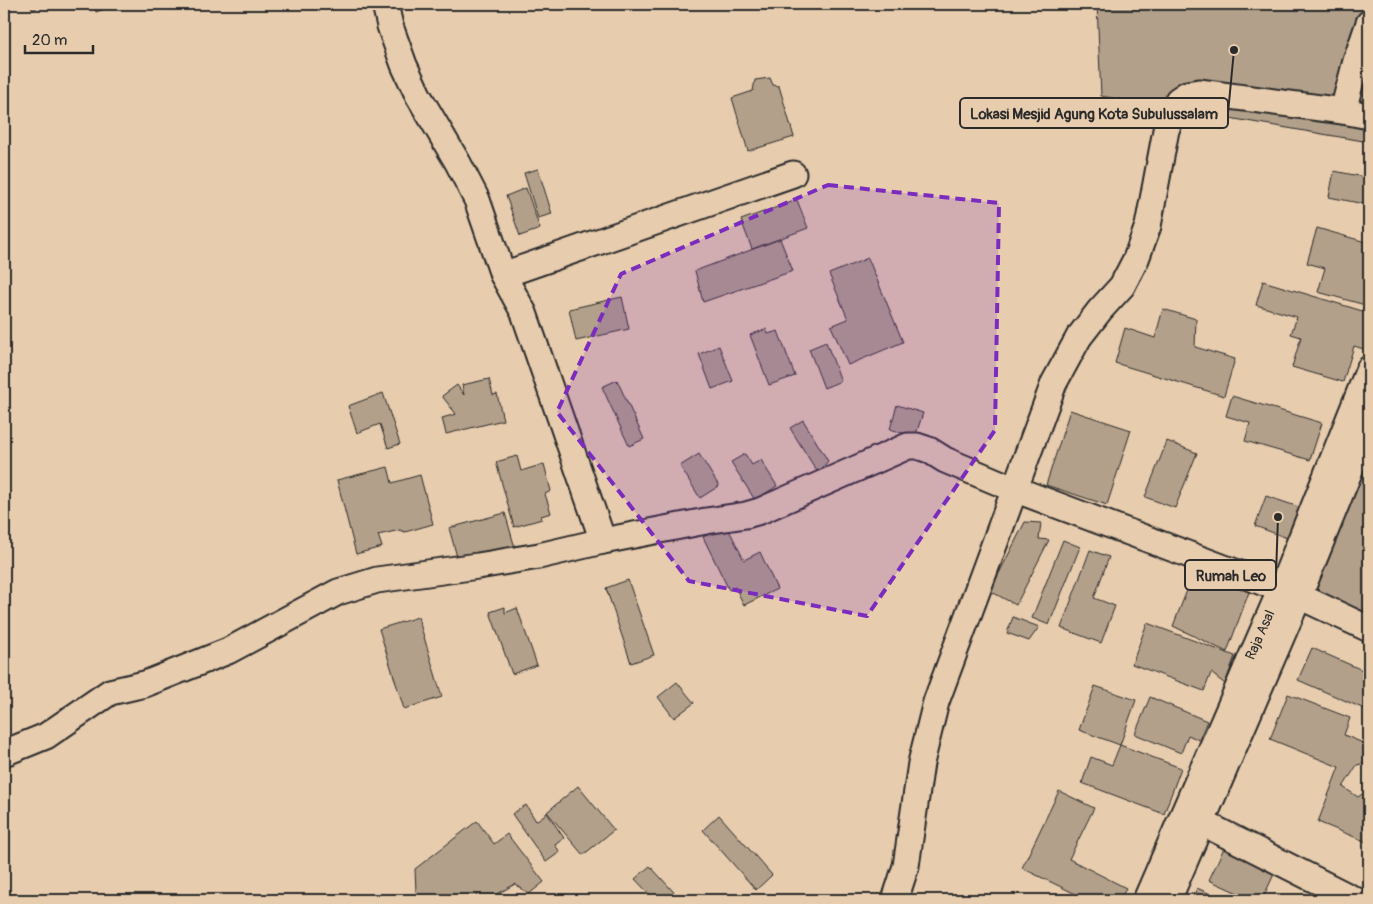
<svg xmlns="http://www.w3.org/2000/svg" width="1373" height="904" font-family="Pangolin,sans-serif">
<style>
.building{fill:#b2a08a;stroke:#2b2b2b}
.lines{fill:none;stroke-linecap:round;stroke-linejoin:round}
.minor-casing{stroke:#2b2b2b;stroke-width:29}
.minor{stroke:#e7ccae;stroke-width:25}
.marked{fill:#7b2cbf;fill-opacity:0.2;stroke:#7b2cbf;stroke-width:4;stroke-dasharray:10 6;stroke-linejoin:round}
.labels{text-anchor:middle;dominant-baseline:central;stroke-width:4;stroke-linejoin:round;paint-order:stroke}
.street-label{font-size:14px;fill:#2b2b2b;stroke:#e7ccae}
.leader{fill:none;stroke:#2b2b2b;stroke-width:2}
.callout-dot{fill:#2b2b2b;stroke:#e7ccae;stroke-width:2}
.callout{fill:#e7ccae;stroke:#2b2b2b;stroke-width:2}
.callout-label{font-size:15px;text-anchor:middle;font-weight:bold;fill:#2b2b2b}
</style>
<rect width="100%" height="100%" fill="#e7ccae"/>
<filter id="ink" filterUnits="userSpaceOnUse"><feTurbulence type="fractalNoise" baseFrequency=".02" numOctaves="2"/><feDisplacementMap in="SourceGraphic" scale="10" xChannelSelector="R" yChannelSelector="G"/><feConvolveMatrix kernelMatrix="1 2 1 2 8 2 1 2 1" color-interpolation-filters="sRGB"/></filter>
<g filter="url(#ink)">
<g class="building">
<path d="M29,4H42L33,10Z"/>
<path d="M94,4H118L96,12Z"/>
<path d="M1097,4H1369V142L1101,96Z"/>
<path d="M770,78L773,85L779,86L794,137L748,151L732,98L753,91L755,80Z"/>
<path d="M538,169L552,214L538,218L524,173Z"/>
<path d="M1334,171L1369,178V205L1329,197Z"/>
<path d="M526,188L540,229L520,236L506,196Z"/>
<path d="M797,200L808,228L752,249L741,220Z"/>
<path d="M1317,228L1369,243V306L1318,292L1325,268L1307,263Z"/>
<path d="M780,239L793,271L703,302L695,271Z"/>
<path d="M868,258L903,342L848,365L831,326L848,319L829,274Z"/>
<path d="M1263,281L1369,313V343L1367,350L1354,346L1343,382L1292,367L1301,337L1291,334L1297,317L1256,305Z"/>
<path d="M622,297L629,329L576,341L569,309Z"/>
<path d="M1163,309L1196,319L1195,347L1235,359L1224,396L1115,363L1125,328L1155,338Z"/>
<path d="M766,329L768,334L778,331L795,376L769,385L750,335Z"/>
<path d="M826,342L841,381L824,388L809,349Z"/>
<path d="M719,346L733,381L712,389L699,354Z"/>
<path d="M489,379L493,395L497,394L503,420L446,434L442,418L456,414L442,396L457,385L464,395L462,385Z"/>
<path d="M617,380L644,439L629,446L602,387Z"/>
<path d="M383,393L400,444L388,448L380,424L357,433L348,406Z"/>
<path d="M1232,396L1322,423L1310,460L1245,441L1250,423L1226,416Z"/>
<path d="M897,405L923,413L915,437L890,429Z"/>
<path d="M1070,410L1131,430L1107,505L1046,485Z"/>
<path d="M803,420L828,461L818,473L790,428Z"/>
<path d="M1167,441L1197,453L1175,508L1145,497Z"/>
<path d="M699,454L719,486L700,498L680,466Z"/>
<path d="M745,454L752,465L761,460L777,486L755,500L731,462Z"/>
<path d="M517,456L521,471L544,464L551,491L545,494L551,513L541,516L542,519L514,527L496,462Z"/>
<path d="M388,467L392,483L420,475L433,524L405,532L400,530L378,535L382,547L356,554L337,480Z"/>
<path d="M1354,473L1368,478L1369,476V616L1308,604Z"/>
<path d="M1266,496L1302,508L1290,539L1255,526Z"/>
<path d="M505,513L515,548L459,564L449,528Z"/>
<path d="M1025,522L1041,523L1039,539L1049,540L1016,605L990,591Z"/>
<path d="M727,526L744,560L760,552L777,589L744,605L735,587L729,590L703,537Z"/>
<path d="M1063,540L1080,547L1049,625L1032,618Z"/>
<path d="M1090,550L1109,557L1094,598L1115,606L1101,643L1061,628Z"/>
<path d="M1195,570L1249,592L1227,652L1173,626Z"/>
<path d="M628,580L654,655L631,663L606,588Z"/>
<path d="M505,607V613L517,608L537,665L512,674L490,612Z"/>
<path d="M418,617L442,697L404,709L379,629Z"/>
<path d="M1013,617L1039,627L1029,641L1007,633Z"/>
<path d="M1147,623L1235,656L1225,684L1211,673L1204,691L1132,664Z"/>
<path d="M1312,648L1369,673V711L1298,680Z"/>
<path d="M677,682L694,703L674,718L658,697Z"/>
<path d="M1095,686L1136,700L1120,745L1079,730Z"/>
<path d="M1288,694L1350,718L1344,735L1368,745L1366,763L1357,765L1343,787L1358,797L1369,789V843L1318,822L1339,767L1270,739Z"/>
<path d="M1150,697L1207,721L1199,740L1188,735L1181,753L1135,734Z"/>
<path d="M1120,745L1181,768L1164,814L1082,783L1091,757L1112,765Z"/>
<path d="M578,786L614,830L583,855L547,812Z"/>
<path d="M1059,791L1094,808L1069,859L1126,888L1120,900H1088L1022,868Z"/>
<path d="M526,805L536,821L547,813L564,838L555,845L560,852L546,862L512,814Z"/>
<path d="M719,815L772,875L756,890L703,830Z"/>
<path d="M477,821L494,844L507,834L544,882L529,894L515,884L487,900H422L416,892L415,869Z"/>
<path d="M1224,848L1275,872L1262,900H1253L1209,880Z"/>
<path d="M650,866L681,900H655L635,879Z"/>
<path d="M1197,888L1224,900H1192Z"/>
</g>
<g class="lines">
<defs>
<g id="minor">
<path d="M1343,111L1356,61L1369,23"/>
<path d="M503,275L793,174"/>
<path d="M603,541L706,521L746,515L760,511L899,450L908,446H917L929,450L945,460L1014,489L1299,596L1369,629"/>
<path d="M4,753L46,736L110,692L145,684L228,651L338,592L377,580L478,566L539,556L603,541L524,313L503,275L477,200L458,163L418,95L404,65L390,26L385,4"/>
<path d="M1201,822L1355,900"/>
<path d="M895,900L906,866L921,763L936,702L1054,383L1079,337L1100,310L1122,286L1136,259L1148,226L1166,130L1178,100L1187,94L1199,92L1343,111L1369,116"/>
<path d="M1146,900L1281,589L1369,369"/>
<path d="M1168,900L1299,596L1369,423"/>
</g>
</defs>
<use href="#minor" class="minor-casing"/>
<use href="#minor" class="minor"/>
</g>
</g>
<path class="marked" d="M828,185L999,203L995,430L867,616L689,581L557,412L621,274Z"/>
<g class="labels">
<g class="street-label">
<text transform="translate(1260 635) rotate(-66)">Raja Asal</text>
</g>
</g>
<path class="leader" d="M1234 50L1228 113M1278 517L1276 575"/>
<g class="callout-dot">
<circle cx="1234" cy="50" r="5"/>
<circle cx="1278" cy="517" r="5"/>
</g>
<g class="callout">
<rect x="960" y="98" width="268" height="30" rx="5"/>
<rect x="1185" y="560" width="91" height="30" rx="5"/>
</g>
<g class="callout-label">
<text x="1094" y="119">Lokasi Mesjid Agung Kota Subulussalam</text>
<text x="1231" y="581">Rumah Leo</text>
</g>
<rect width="1373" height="904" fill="none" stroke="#e7ccae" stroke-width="20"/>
<rect x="10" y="10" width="1353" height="884" fill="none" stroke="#2b2b2b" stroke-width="2" filter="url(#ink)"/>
<path d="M25 45v8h68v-8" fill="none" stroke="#2b2b2b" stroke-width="2.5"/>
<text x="32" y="45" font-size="15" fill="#2b2b2b" stroke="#e7ccae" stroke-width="4" paint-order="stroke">20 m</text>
</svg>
